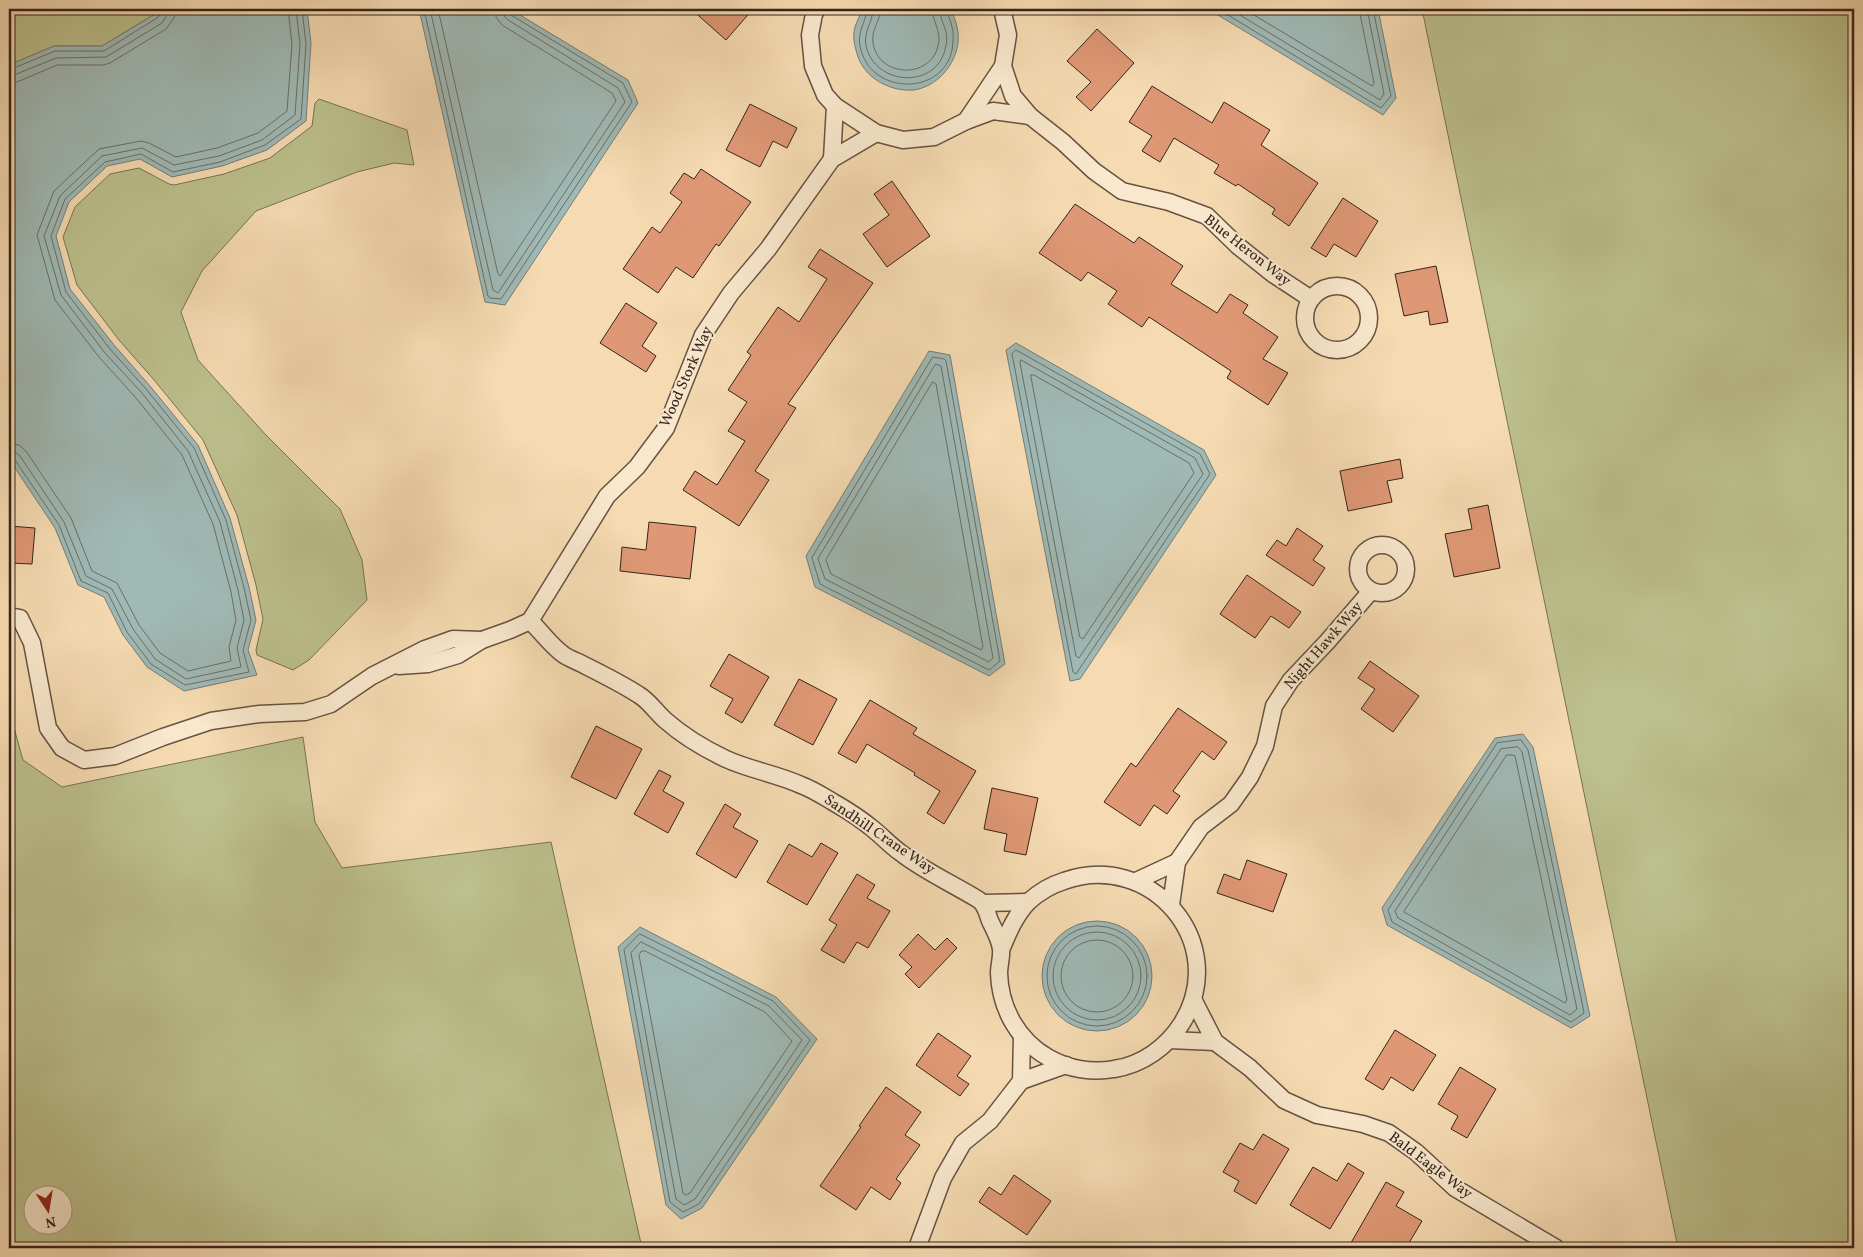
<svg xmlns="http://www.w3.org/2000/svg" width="1863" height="1257" font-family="Vollkorn,serif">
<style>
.green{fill:#bcc08c;stroke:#797254;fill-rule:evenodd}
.water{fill:#9fb9b5;stroke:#757d78}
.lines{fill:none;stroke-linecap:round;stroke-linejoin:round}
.shore{stroke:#6a6e68;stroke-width:1}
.building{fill:#df9875;stroke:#36241c}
.street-casing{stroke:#665242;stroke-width:19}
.street{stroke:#f9e8cd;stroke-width:16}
.labels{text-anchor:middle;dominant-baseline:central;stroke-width:4;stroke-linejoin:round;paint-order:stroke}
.street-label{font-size:15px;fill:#36241c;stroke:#f9e8cd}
</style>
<rect width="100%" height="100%" fill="#f6dbb2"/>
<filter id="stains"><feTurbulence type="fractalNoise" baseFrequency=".004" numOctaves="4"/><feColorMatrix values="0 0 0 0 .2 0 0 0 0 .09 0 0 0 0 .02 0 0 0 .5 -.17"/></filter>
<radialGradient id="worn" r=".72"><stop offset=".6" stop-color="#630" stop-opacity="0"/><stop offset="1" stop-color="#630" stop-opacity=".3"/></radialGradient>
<g class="green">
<path d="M9,9H158L155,14L102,46H54L9,65Z"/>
<path d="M1422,9H1854V1248H1678Z"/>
<path d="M319,99L407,130L414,165L394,163L357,172L256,211L202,271L181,312L198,360L266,435L340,509L362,560L367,600L309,660L293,670L257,655L256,650L263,619L256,585L237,515L203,440L155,381L119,340L77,285L63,237L75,207L110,174L139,168L169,184L174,185L224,174L270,158L312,126L315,103Z"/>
<path d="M9,710L23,760L62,787L303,737L315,822L342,868L551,842L642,1248H9ZM32,1194H62V1224H32Z"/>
</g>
<g class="water">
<path d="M158,9H307L311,43L306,121L267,150L222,166L172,177L140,159L107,166L69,202L56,236L70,289L114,345L150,386L198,445L230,518L249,587L256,620L248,650L257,675L184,691L147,667L123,635L104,597L78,585L55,528L9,459V65L54,46H102L155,14Z"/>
<path d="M419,9H510L628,80L638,103L505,305L485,302Z"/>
<path d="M863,9H950C953,14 956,21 957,27C964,54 942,86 914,90C891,92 866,79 858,57C855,47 852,37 855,27C857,21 860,15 863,9Z"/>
<path d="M1208,9H1378L1396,98L1383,115Z"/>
<path d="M1016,343L1204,450L1216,475L1080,679L1070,681L1006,350Z"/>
<path d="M929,351L950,355L1005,664L989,676L815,587L806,556Z"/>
<path d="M1523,734L1533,747L1590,1016L1571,1028L1387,925L1382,908L1495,738Z"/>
<circle cx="1097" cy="976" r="55"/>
<path d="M640,927L776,997L817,1039L702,1208L681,1219L666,1205L618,947Z"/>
</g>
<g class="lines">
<g class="shore">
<path d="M424,9L488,296L490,298L501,299L632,102L623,83L511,15L509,9"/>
<path d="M430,9L493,290L498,293L625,102L618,88L508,20L504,16L502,9"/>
<path d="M438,9L498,274L500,276L616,101L612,93L502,25L496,17L495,9"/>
<path d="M867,9C866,22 857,32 860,46C869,95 942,97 952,50C953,42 954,34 952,27C951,20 947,15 946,9"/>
<path d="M873,9C873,22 863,32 866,46C875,85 934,90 945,50C951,30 940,25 940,9"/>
<path d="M881,9C880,21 871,30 873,43C878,77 930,80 938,46C942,32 933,23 932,9"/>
<path d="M1218,9L1381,108L1391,96L1373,9"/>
<path d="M1230,9L1380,100L1384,94L1367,9"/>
<path d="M1244,9L1372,86L1374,83L1359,9"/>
<path d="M9,70L55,51H104L157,18L162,13V9"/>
<path d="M9,76L14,75L56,58L106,57L162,23L167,15L168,9"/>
<path d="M9,83L17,82L57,65H103L110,63L166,29L174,18L176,9"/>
<path d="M1016,350L1200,454L1210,474L1076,674L1073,672L1012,354Z"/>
<path d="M933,357L944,359L946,361L1000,661L989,670L820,584L812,558Z"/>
<path d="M1021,360L1195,458L1203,474L1079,658L1076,656L1020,363Z"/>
<path d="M936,364L941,366L993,658L989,662L825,579L818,559Z"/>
<path d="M1031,375H1034L1189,463L1194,473L1083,639L1080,637Z"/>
<path d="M933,382L936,384L983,647L981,650L831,574L826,560Z"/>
<path d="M9,443L19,445L26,451L71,518L92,571L117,583L139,625L160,653L188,671L231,661L229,647L236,620L231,592L213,524L182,455L136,398L99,357L55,300L37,235L54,191L99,149L141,141L149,143L176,157L217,148L258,133L287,111L292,44L288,9"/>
<path d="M9,451L15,452L20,456L64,522L86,576L112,589L133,629L155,659L186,679L241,667L237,648L244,620L238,590L220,522L188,451L142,393L105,353L61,295L44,236L60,196L102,156L142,148L174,165L219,156L262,140L295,115L300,44L296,9"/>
<path d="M9,457L15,460L59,525L81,581L108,593L127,632L151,664L185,685L249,672L243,650L251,620L244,588L226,520L194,448L146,389L110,349L66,292L51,236L65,199L105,162L141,154L173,172L220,162L265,145L301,119L306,44L302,9"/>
<path d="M1521,740L1528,750L1584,1012L1583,1014L1571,1022L1392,922L1388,910L1497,743Z"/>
<path d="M1518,747L1522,752L1577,1009L1570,1015L1398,918L1395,911L1501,749Z"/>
<path d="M1507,755H1513L1515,756L1567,1000L1565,1003L1404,912Z"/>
<circle cx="1097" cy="976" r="50"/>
<circle cx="1097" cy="976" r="44"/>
<path d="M640,934L773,1001L810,1040L699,1204L683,1212L670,1202L624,950Z"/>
<circle cx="1097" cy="976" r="36"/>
<path d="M641,942L769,1006L802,1040L695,1199L684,1205L676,1199L631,953Z"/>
<path d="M642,951H645L765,1012L792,1041L690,1193L686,1195L683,1193L639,955Z"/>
</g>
</g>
<g class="building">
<path d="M691,9H753L726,40Z"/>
<path d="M1097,29L1134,63L1091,111L1076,97L1091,82L1067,61Z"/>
<path d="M1152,86L1212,123L1224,102L1270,130L1261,145L1318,183L1289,226L1272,214L1275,209L1238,184L1236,186L1214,173L1219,165L1174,138L1160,162L1142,151L1152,136L1129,122Z"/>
<path d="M750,104L797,128L787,148L773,141L760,167L726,150Z"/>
<path d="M701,169L751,202L719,246L716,244L693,278L676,267L658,293L623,269L652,227L660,233L682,202L670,193L684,173L694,179Z"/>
<path d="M892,181L930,236L887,267L863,234L889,215L874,194Z"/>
<path d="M1343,198L1378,221L1356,257L1334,244L1326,257L1311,248Z"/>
<path d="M1075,204L1134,243L1139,237L1183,266L1171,284L1217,313L1230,294L1248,305L1243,313L1278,337L1263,359L1288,373L1268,405L1227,378L1231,371L1149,317L1142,327L1108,304L1117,291L1088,272L1081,281L1039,253Z"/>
<path d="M820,249L873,283L788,404L796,408L755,471L769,480L739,526L683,490L695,471L717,485L745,441L728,431L747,402L728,390L751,355L747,352L778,307L799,322L827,279L808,267Z"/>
<path d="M1436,266L1448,322L1430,325L1428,311L1404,316L1395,274Z"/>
<path d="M626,303L657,323L642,346L656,356L646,372L600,343Z"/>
<path d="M1400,459L1403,478L1387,481L1392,502L1348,511L1340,471Z"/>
<path d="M1488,505L1500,568L1454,577L1445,534L1472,529L1468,509Z"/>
<path d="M649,522L696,527L690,579L620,571L622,547L646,550Z"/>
<path d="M9,526L35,528L32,564L9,563Z"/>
<path d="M1297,528L1323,546L1313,560L1325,568L1313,586L1266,555L1277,540L1286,546Z"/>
<path d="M1247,575L1301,612L1289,628L1271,616L1255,638L1220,614Z"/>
<path d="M729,654L769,677L742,723L725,713L733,699L710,686Z"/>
<path d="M1370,661L1419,696L1393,732L1361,709L1375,689L1358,678Z"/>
<path d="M799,679L837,699L813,745L774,725Z"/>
<path d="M870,700L917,728L913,734L976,771L944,824L927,813L940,791L914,775L915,773L867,744L856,763L838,753Z"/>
<path d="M1178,708L1227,742L1214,760L1202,751L1173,791L1180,796L1167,814L1154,805L1140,826L1104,802L1131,763L1136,767Z"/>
<path d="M596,726L642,749L616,799L571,777Z"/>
<path d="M659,770L671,776L663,791L684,803L668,833L634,814Z"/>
<path d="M992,788L1038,798L1026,855L1004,851L1007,834L984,829Z"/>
<path d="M725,804L741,814L733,827L758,841L736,878L696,854Z"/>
<path d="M821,843L838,853L807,905L767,882L789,844L812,857Z"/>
<path d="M1247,860L1287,874L1273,912L1217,893L1224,874L1240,880Z"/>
<path d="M857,874L875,885L867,898L890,911L868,948L857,942L844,963L821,950L837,925L829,920Z"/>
<path d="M918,934L935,950L947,938L957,948L919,988L905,974L912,967L899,955Z"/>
<path d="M1395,1030L1436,1055L1413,1091L1391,1077L1383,1090L1365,1079Z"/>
<path d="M938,1033L971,1056L957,1076L969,1084L960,1096L916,1065Z"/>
<path d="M1460,1067L1496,1089L1467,1138L1451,1129L1458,1116L1438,1104Z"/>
<path d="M886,1087L921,1112L905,1135L920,1145L896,1179L901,1183L890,1200L871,1187L856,1210L820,1186L861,1127L859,1126Z"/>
<path d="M1263,1134L1289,1149L1256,1204L1234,1191L1239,1181L1223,1172L1240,1143L1253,1150Z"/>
<path d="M1348,1163L1364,1173L1330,1229L1290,1205L1313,1167L1337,1181Z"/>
<path d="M1014,1175L1051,1201L1027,1235L979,1202L989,1187L1001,1195Z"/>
<path d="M1386,1182L1404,1192L1396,1206L1422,1221L1406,1248H1348Z"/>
</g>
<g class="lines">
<defs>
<g id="street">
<path d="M817,9L814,14L810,35L813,66L825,95L835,106L876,133L903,140L934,137L966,121L993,111L1030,116"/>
<path d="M1003,66L1013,96L1030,116L1063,142L1094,171L1122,191L1169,202L1207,216L1238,246L1273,274L1311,299"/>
<path d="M966,121L1003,66L1008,35L1002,9"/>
<path d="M832,159L835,106"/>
<circle cx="1337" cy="318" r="32"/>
<circle cx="1382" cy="569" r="24"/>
<path d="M9,616L20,618L32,643L48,728L62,748L84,760L115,756L163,737L211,721L259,714L305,712L331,704L372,676L425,649L453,639L482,640"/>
<path d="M530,621C541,631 551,646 564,655C570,659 579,662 586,666C604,675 622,684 639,695C649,701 656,712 665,720C683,736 705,749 726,759C750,770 777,774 801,785C812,789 823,796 833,802C847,810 861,819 873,829C883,837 891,846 901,853C924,871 953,884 979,900C986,905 987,913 990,921C994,929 1000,940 1001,949C1002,957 999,965 999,973C1000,1008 1018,1041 1049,1058C1068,1069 1092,1073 1114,1069C1142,1065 1167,1047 1182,1023C1231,943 1151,850 1064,881C1051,885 1038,893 1028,902C1015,916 1008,933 1001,950"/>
<path d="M530,621L607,496L637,467L666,428L703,335L731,293L768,249L832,159L876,133"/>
<path d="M399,666L428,664L458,655L482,640L510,630L530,621"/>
<path d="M1136,881L1177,862L1201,827L1231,804L1250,777L1265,746L1274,706L1291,680L1327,642L1371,591"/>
<path d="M984,903L1028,902"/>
<path d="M1171,905L1177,862"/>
<path d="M1193,999L1215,1042L1250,1068L1284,1100L1317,1115L1363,1124L1389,1133L1416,1152L1455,1188L1556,1248"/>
<path d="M1169,1040L1215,1042"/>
<path d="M1021,1081L1066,1065"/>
<path d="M917,1248L943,1178L963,1143L990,1121L1021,1081L1022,1036"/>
</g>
</defs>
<use href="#street" class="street-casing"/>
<use href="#street" class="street"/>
</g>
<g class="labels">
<g class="street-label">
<text transform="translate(1247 251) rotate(38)">Blue Heron Way</text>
<text transform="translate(687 377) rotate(-66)">Wood Stork Way</text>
<text transform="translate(1324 646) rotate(-49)">Night Hawk Way</text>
<text transform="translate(879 835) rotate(34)">Sandhill Crane Way</text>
<text transform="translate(1430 1166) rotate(37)">Bald Eagle Way</text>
</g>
</g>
<rect width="1863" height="1257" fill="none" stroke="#f6dbb2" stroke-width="30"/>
<rect x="10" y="10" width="1843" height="1237" fill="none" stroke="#36241c" stroke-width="2.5"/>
<rect x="15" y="15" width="1833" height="1227" fill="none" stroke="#36241c"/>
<g transform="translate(48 1210) rotate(168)"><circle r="24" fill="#f9e8cd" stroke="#ab9a86"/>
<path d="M0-4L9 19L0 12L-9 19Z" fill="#8f2418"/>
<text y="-8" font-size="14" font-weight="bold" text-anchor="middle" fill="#36241c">N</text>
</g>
<rect width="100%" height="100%" filter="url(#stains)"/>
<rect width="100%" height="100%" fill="url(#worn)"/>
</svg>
